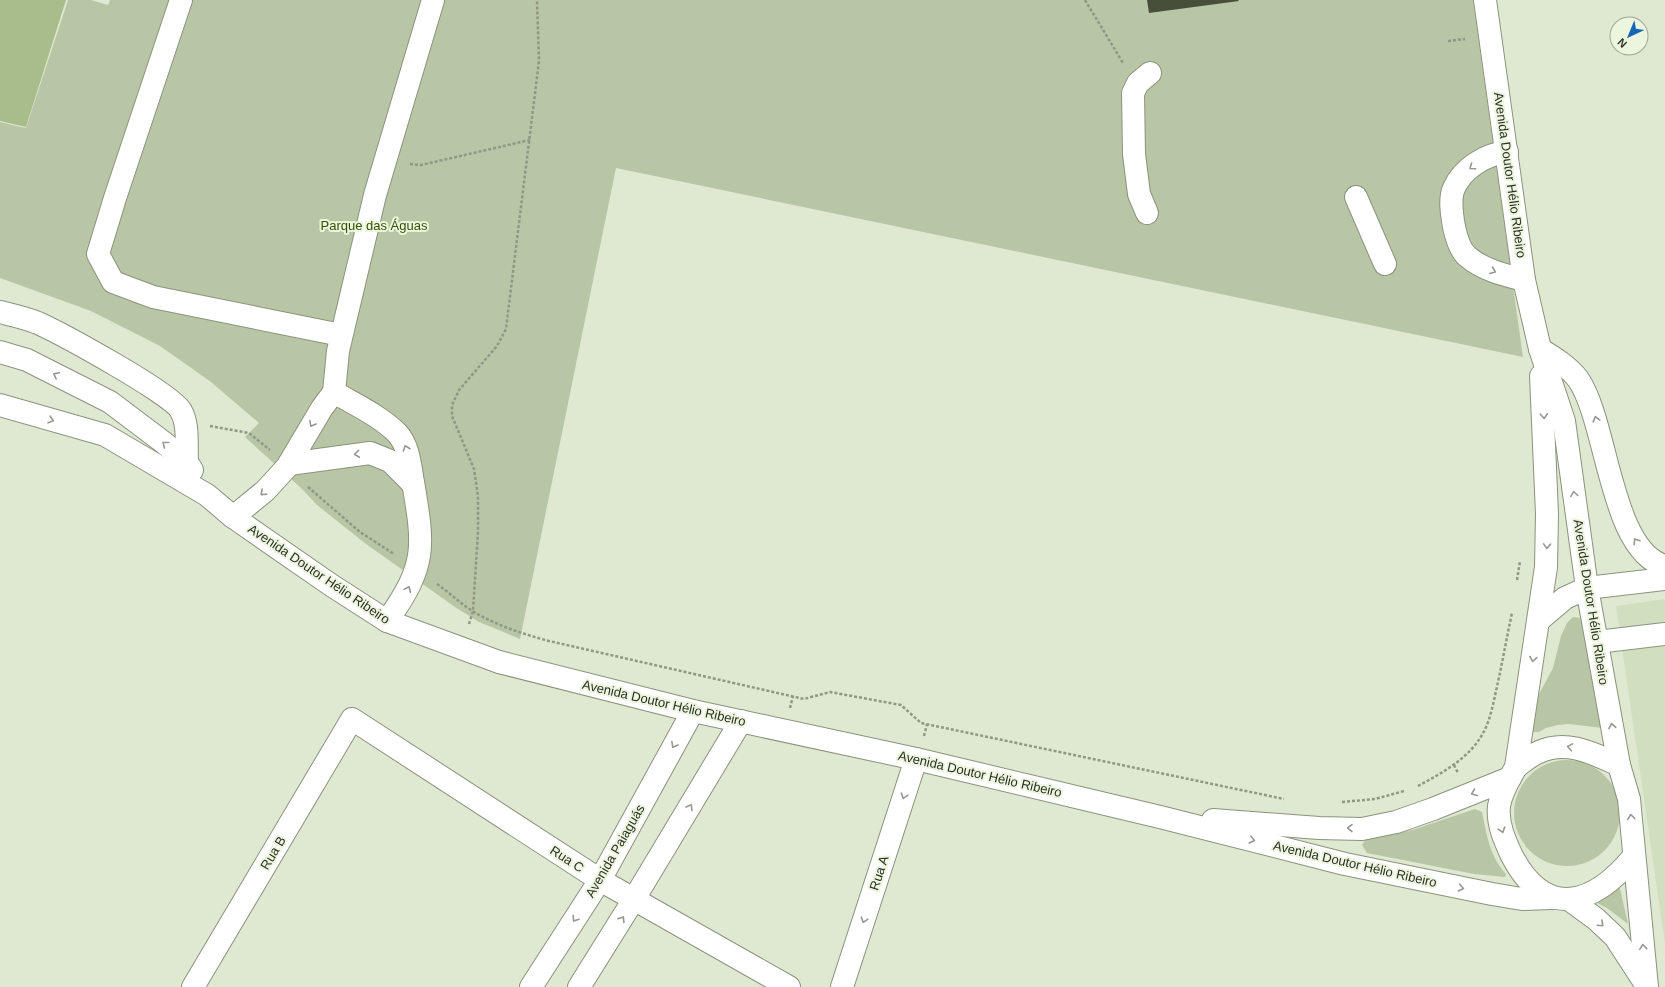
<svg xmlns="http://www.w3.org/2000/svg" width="1665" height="987" font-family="Arial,sans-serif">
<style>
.built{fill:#d1debf}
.green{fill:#b9c6a6}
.forest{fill:#a9bd8c}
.building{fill:#474f3b}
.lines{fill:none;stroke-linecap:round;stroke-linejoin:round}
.minor-casing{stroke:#8a937d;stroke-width:24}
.major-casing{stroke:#8a937d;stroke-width:24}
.path{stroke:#909786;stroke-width:2.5;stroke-dasharray:3 2;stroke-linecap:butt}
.minor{stroke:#fff;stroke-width:22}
.major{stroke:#fff;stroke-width:22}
.oneway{stroke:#969893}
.labels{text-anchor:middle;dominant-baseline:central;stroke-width:4;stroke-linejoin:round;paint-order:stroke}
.street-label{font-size:13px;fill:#2d3027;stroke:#ecf6de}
.park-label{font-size:13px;fill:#394f01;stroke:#ecf6de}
</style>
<rect width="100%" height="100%" fill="#dfe9d1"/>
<path class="built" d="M1665,599V944L1616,606Z"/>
<g class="green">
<path d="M68,0H91L108,5L110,0H1473L1523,357L616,168L520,639L479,622L455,607L366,544L317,505L301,488L245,437L259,423L211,382L160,346L91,311L0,278V122L26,128Z"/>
<path d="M1573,617L1581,618L1602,728L1569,724L1558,725L1546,728L1539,732H1533L1531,730L1537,698L1553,668L1561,636L1567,623Z"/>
<circle cx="1567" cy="813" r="53"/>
<path d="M1475,809L1482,812C1487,835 1489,855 1506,874L1505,877L1474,874L1367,853L1362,845L1366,839L1412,830Z"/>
<path d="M1619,884L1628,924L1607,908L1593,901Z"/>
</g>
<path class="forest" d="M0,0H66L26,127L0,121Z"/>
<path class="building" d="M1147,0H1238L1239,1L1149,13Z"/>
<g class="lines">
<defs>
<g id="minor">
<path d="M181,0L115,198L98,254L113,282L153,297L341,335"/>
<path d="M1507,152C1486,154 1463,168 1454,188C1449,199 1452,215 1454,227C1456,236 1460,251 1468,257C1483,270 1505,275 1524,280"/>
<path d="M1356,197L1385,264"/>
<path d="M1147,213L1139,194L1134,154L1133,93L1138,83L1150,73"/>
<path d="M0,312C12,315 26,318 38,323C60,333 173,394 181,411C189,425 186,445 187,462"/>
<path d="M0,352L27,360L110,402L163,442L187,462L192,470"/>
<path d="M334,392C354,404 380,416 397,433C409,446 410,465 413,482C424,547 427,565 387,621"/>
<path d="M0,405L105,435L207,495L233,517L331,585L387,621L499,662L693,711L916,759L1160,817L1345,864L1492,894L1522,899L1552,898"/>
<path d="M289,464L370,453L390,461L413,484"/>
<path d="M233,517L265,491L287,467L322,408L334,392L338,351L375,195L433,0"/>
<path d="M1539,620L1565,598L1587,588L1665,579"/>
<path d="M1597,642L1665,634"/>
<path d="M1213,820L1319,828L1362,829L1396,822L1433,809L1510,778"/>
<path d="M193,987L352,719L600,880L789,987"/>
<path d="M531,987L600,880L693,711"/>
<path d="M579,987L634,899L741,721"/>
<path d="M842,987L916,759"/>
</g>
<g id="major">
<path d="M1485,0L1524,280L1540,349L1564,421L1587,588L1619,765L1629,799L1647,987"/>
<path d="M1540,349C1553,357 1568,366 1578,379C1608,422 1610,551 1665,566"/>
<path d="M1541,376L1547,514L1546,567L1516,767C1509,780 1501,792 1499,806C1497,824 1505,841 1512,856C1546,921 1594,905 1634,856"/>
<path d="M1516,767C1523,762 1531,755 1539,752C1567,739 1594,754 1619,765"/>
<path d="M1570,900L1596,919L1615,937L1645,983"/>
</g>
</defs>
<use href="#minor" class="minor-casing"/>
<use href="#major" class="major-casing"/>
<g class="path">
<path d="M1085,0L1123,63"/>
<path d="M1448,41L1465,39"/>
<path d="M410,164L421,165L530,140"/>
<path d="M210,426L249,433L270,450"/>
<path d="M308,487L360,532L394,554"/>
<path d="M1517,580L1520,561"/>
<path d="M437,584C450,593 461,604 474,612C498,626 523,634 549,641L804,699L830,692L901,705L921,723L1284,799"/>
<path d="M469,624L473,611L478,532V496L474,469L452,416V405L459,390L497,346L506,329L539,61L537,0"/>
<path d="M790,708L793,696"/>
<path d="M924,736L927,724"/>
<path d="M1454,765L1458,773"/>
<path d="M1418,786C1442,773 1468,759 1482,735C1491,720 1494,699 1498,682C1503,659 1507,636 1512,613"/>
<path d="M1342,802L1375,799L1404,791"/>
</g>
<use href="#minor" class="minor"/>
<use href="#major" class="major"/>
</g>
<defs><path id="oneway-chevron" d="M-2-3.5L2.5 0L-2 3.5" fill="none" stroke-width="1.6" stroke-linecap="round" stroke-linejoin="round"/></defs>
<g class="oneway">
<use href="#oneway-chevron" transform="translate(1472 167) rotate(145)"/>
<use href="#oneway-chevron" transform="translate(1493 271) rotate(23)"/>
<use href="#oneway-chevron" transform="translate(56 375) rotate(-153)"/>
<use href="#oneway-chevron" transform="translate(1544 416) rotate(87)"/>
<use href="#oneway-chevron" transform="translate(1596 419) rotate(-105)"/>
<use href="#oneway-chevron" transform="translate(51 420) rotate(16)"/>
<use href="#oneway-chevron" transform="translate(312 424) rotate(119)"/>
<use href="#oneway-chevron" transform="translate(165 444) rotate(-141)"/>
<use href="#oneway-chevron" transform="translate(406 448) rotate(-109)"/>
<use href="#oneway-chevron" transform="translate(357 454) rotate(174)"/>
<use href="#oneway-chevron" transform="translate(263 493) rotate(138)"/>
<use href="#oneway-chevron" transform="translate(1574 494) rotate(-98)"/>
<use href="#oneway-chevron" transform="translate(1636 541) rotate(-123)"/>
<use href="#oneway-chevron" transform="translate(1547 546) rotate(92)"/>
<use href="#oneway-chevron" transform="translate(408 589) rotate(-66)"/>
<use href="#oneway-chevron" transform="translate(1533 659) rotate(99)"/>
<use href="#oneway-chevron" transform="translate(1612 726) rotate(-100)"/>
<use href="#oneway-chevron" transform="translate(674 745) rotate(119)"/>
<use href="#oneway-chevron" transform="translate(1570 747) rotate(-170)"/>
<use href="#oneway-chevron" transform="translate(1474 793) rotate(157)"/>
<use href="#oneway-chevron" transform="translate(904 796) rotate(108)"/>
<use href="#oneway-chevron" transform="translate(690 807) rotate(-59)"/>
<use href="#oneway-chevron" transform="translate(1631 817) rotate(-97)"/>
<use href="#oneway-chevron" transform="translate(1350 828) rotate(-179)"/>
<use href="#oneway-chevron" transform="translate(1502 830) rotate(72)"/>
<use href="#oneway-chevron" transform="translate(1252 840) rotate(14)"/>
<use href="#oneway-chevron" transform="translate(1461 888) rotate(12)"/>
<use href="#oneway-chevron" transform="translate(575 919) rotate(123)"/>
<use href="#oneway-chevron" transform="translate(622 919) rotate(-58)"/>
<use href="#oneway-chevron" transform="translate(864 920) rotate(108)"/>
<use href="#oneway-chevron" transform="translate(1601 924) rotate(43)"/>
<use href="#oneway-chevron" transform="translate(1643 947) rotate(-96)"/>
</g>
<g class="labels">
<g class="street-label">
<text transform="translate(1510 175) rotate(82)">Avenida Doutor Hélio Ribeiro</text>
<text transform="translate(319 574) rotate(34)">Avenida Doutor Hélio Ribeiro</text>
<text transform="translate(1591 602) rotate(81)">Avenida Doutor Hélio Ribeiro</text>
<text transform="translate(664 703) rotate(13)">Avenida Doutor Hélio Ribeiro</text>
<text transform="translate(980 774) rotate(13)">Avenida Doutor Hélio Ribeiro</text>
<text transform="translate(615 851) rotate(-60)">Avenida Paiaguás</text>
<text transform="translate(273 853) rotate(-59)">Rua B</text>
<text transform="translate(567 859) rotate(33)">Rua C</text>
<text transform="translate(1355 864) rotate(13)">Avenida Doutor Hélio Ribeiro</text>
<text transform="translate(879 873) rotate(-72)">Rua A</text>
</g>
<g class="park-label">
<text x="374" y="225">Parque das Águas</text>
</g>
</g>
<g transform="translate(1629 36) rotate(224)"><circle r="19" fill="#ecf6de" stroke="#a0a795"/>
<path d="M0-3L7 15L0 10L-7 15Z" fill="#1766b5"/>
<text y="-6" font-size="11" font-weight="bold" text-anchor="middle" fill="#2d3027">N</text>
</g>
</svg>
